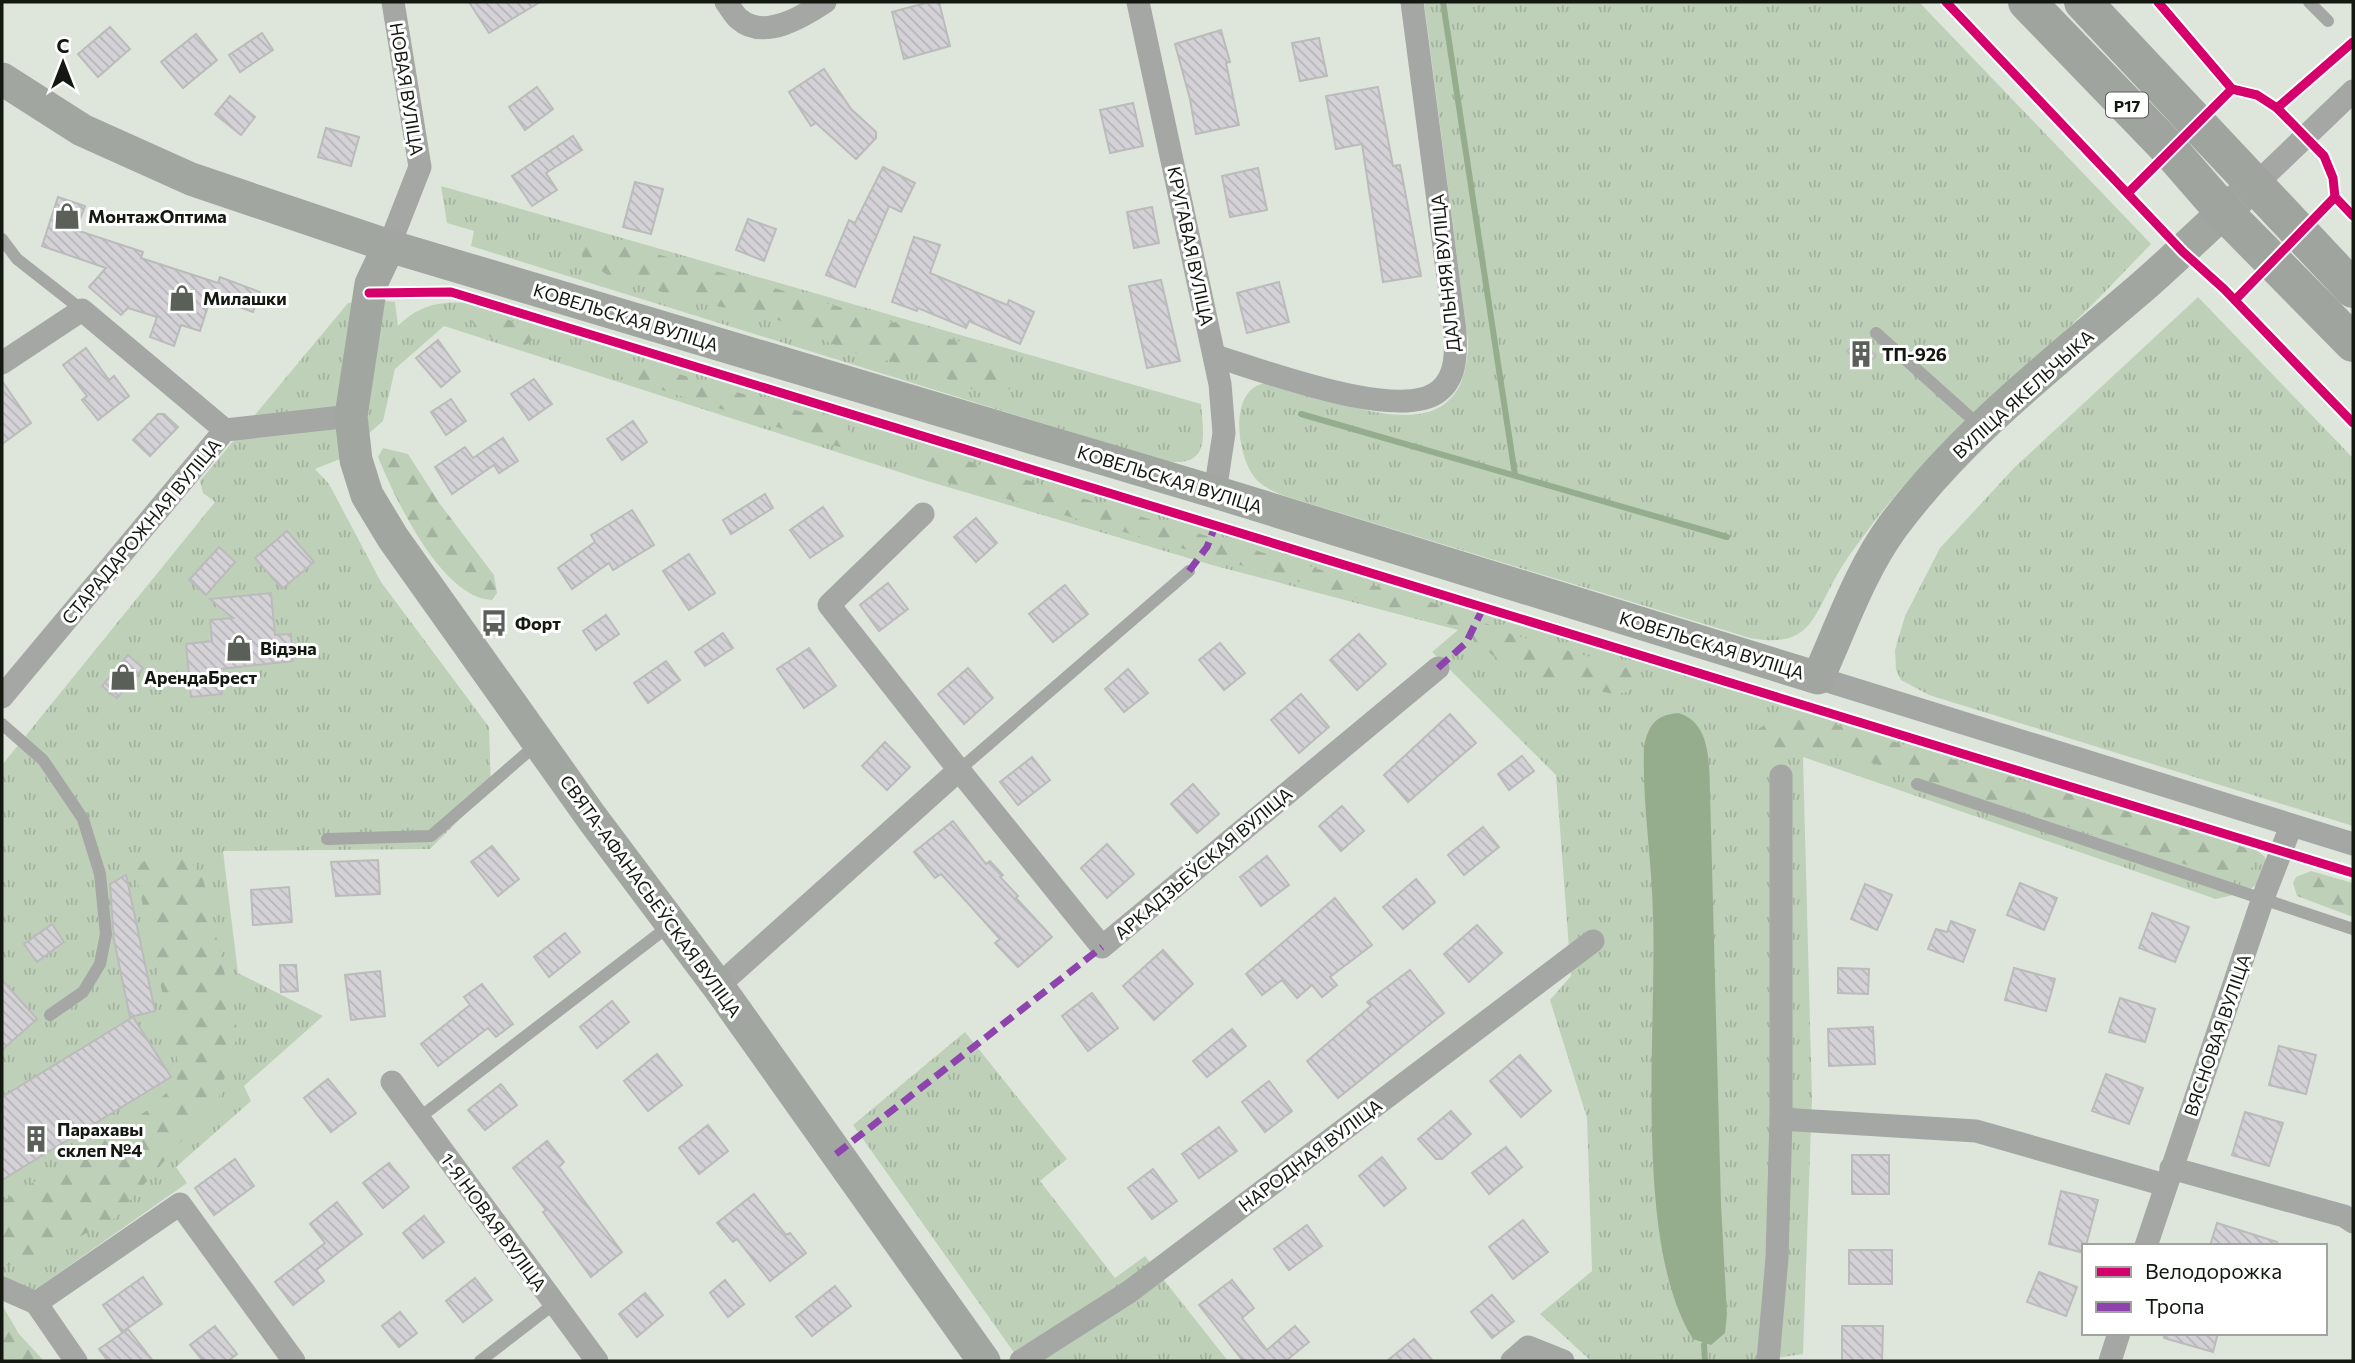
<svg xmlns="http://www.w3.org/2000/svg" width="2355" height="1363" font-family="Commissioner,sans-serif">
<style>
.grass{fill:url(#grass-tufts)}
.forest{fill:url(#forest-firs)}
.water{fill:#96ad8d}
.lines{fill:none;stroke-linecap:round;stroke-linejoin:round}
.stream{stroke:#96ad8d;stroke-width:6}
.building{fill:url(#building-back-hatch);stroke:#babbba;stroke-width:2}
.lane{stroke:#a4a7a3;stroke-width:12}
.street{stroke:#a4a7a3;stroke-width:23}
.secondary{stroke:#a2a6a0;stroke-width:33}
.highway{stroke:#9fa59e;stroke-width:38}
.quiet{stroke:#8e44ad;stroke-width:7;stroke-dasharray:14 7;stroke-linecap:butt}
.cycleway-casing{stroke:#fff;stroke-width:13}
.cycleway{stroke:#d6006c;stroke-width:9}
.labels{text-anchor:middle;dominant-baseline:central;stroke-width:6;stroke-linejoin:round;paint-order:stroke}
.shield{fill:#fff;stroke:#5a5d58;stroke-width:2}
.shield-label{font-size:16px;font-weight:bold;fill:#131811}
.street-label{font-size:18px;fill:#131811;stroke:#fff}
.poi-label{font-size:18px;font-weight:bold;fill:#131811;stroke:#fff;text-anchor:start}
</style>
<defs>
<pattern id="grass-tufts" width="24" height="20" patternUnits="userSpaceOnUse" patternTransform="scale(1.75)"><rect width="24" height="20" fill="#bfd0b9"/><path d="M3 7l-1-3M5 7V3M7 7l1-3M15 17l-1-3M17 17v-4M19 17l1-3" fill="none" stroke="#a3b29e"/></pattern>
<pattern id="forest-firs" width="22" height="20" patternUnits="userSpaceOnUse" patternTransform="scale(1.75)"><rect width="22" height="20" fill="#bfd0b9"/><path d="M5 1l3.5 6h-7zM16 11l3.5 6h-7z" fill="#a3b29e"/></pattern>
<pattern id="building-back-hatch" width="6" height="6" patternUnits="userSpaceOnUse" patternTransform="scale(1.75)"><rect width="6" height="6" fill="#d4d2d6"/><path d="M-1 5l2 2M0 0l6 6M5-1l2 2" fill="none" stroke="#b5b4b7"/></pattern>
</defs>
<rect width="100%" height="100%" fill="#dee6dc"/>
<g class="grass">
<path d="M1424,2H1919L2151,244C2121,275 2092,306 2061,335C1994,397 1930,449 1873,523C1861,540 1847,557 1837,575C1812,619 1810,649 1750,638L1288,497C1277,493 1264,488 1256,479C1237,458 1227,388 1266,383C1280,381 1299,391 1312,395C1379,416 1468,444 1468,341Z"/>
<path d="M441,186L1201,404C1204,438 1210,468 1164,461L471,246L474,231L447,223Z"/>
<path d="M2198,297L2353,458V826L1929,695L1901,680L1896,670L1895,650L1905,616L1940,548L2014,468Z"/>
<path d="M370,299L395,302L398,326C418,306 438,301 466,303L2253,847L2265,857C2270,890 2241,893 2216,899L1803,757L1812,1098L1803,1354L1756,1361H1591L1540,1314L1592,1271L1587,1118L1550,1000L1571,976L1556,775L1432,652L1458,630L1212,565L927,481L444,326L395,369L383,421L340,459L315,469L329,484L381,582L489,727L491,788L430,849L223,851L238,973L323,1016L244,1086L251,1101L176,1167L187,1183L36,1289L2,1297V765L215,502L203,493L200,481L348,303Z"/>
<path d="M965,1032L1067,1159L1040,1181L1115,1278L1145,1256L1228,1361H1020L853,1125Z"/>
</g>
<g class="forest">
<path d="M593,239L615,242L961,342C982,350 1013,361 1010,389L995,395L981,393L923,369L851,352L767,315L698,303L609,276L583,259L580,248L585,242Z"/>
<path d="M481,312L533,327L535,338L526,345C509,343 478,338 472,321Z"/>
<path d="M637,361L840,424L851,432L852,442L840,447L832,445L622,377L620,365Z"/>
<path d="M383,448L408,454L440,504L494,575L497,593L492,600C441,598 395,498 378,457Z"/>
<path d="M921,450H934L1122,511L1450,608L1511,634L1628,668L1635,671L1639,682L1627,692L1615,694C1583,689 1533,679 1505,663C1484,652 1471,633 1448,624L926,476L912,463V458Z"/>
<path d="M1793,716L1838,725L2232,843L2245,848L2255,863L2244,877H2224L1869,762L1817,751H1798L1768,758L1758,753L1752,744L1754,732L1776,717Z"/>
<path d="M184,853L203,878L238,1033L218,1099L115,1218L43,1256L2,1267V1202L148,1110L176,1084L178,1063L135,870L150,855Z"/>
<path d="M2311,871L2353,883V917L2297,896L2293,883L2296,877Z"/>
<path d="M2,1305L19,1334L44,1361H2Z"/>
</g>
<path class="water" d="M1678,713C1711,722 1709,763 1710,792L1721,1204L1727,1314L1725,1333L1711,1345L1693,1339C1633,1244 1657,1030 1653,916C1652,859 1642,803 1644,747C1648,725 1656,715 1678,713Z"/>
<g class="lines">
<g class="stream">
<path d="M1443,2L1515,475"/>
<path d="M1301,414L1727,537"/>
<path d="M1704,1345L1705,1361"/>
</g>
</g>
<g class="building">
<path d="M469,2H540L489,33Z"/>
<path d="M929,2H939L950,46L904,59L892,12Z"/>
<path d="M110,27L130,49L98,77L78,54Z"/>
<path d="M1221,30L1230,62L1226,63L1239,125L1196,134L1190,99L1175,44Z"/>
<path d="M262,33L273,50L240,72L229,55Z"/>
<path d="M196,34L217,60L183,88L161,62Z"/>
<path d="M1319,38L1327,76L1300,81L1292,43Z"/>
<path d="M824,69L851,109L876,132V138L856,159L816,123L811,126L789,92Z"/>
<path d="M537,87L553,109L525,130L509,107Z"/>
<path d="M1378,87L1393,166L1400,165L1421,276L1383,282L1362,144L1336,149L1326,96Z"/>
<path d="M230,96L255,117L241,135L215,114Z"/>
<path d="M1133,103L1143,146L1110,153L1100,110Z"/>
<path d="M326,128L359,137L351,166L318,157Z"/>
<path d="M573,136L582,150L546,173L557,190L532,206L512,176Z"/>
<path d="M883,167L915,183L901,212L889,206L855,287L826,275L849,220L855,223Z"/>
<path d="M1258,168L1267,210L1230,217L1222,176Z"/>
<path d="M635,182L663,189L651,234L623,227Z"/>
<path d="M58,197L85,206L76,230L143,252L141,258L218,283L220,277L260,292L253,312L211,297L200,331L181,325L174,346L150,337L157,317L128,308L121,315L89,287L106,268L42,246Z"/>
<path d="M1152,207L1159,243L1134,248L1127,212Z"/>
<path d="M748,219L776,229L764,261L736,250Z"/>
<path d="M914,237L940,245L930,273L1007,305L1009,300L1034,312L1020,344L969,321L966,328L918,308L917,311L892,302Z"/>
<path d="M1161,280L1180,361L1147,368L1129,286Z"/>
<path d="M1279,282L1289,322L1247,333L1237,293Z"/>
<path d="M1860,339L1876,356L1863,368L1847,351Z"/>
<path d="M438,340L460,371L441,387L416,358Z"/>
<path d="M86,348L109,380L114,376L129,396L98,420L82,400L87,396L63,365Z"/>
<path d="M534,379L552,404L529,420L511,394Z"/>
<path d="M2,381L31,423L2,444Z"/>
<path d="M451,399L466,421L446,435L431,412Z"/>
<path d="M158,414H164L178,427L150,456L133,440Z"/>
<path d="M633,421L647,442L622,460L607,439Z"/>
<path d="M503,438L518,461L499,473L494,465L452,494L435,467L465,447L473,458Z"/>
<path d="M765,494L773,508L731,534L723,520Z"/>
<path d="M823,507L843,536L810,558L790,530Z"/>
<path d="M632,510L654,545L613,570L609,563L572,589L558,568L595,542L591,535Z"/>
<path d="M976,518L997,543L976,562L954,537Z"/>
<path d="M287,531L314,562L282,589L255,558Z"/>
<path d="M219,547L235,562L206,595L189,580Z"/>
<path d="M689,554L715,593L689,610L663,571Z"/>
<path d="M888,583L908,609L879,631L860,605Z"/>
<path d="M1065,585L1088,614L1053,642L1029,614Z"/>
<path d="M271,593L275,635L291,634L293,661L220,669L222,694L191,697L186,644L212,641L210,620L233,618L210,599Z"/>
<path d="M606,615L619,634L596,650L583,631Z"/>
<path d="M723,633L733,648L705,666L695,652Z"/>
<path d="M1359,634L1386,664L1357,690L1330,660Z"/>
<path d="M1220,643L1245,673L1224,690L1199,660Z"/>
<path d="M809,648L836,686L804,708L777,669Z"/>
<path d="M128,655L143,668L117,698L102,686Z"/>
<path d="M666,661L680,680L648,703L634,683Z"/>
<path d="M968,668L993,698L964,724L938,694Z"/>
<path d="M1128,669L1148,693L1124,712L1105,689Z"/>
<path d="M1301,694L1329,727L1299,753L1271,720Z"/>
<path d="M1450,714L1476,743L1408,802L1384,775Z"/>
<path d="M885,742L910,767L887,790L862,766Z"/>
<path d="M1522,756L1534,771L1509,790L1498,774Z"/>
<path d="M1032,757L1050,780L1018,805L1000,782Z"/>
<path d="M1193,784L1219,814L1197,833L1171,804Z"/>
<path d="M1342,806L1364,831L1341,851L1319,826Z"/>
<path d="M953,821L986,864L990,861L1003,875L1000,877L1018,896L1016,898L1052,937L1018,967L995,943L1000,939L965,900L941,874L935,878L914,852Z"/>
<path d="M1483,827L1499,847L1464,875L1448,855Z"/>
<path d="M1107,844L1134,874L1107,898L1081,868Z"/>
<path d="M492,846L519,879L498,896L471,862Z"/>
<path d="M1267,856L1289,885L1261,906L1240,877Z"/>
<path d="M378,860L380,894L336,896L331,862Z"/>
<path d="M126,875L155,1011L130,1017L114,940L110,884Z"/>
<path d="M1416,879L1435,902L1403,929L1383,907Z"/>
<path d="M2020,883L2057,898L2044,930L2007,915Z"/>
<path d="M1865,884L1892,895L1877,930L1851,919Z"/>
<path d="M289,887L292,922L253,925L251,890Z"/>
<path d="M1335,898L1372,945L1330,977L1337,985L1322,997L1312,985L1297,998L1282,980L1262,995L1246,974Z"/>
<path d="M2152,913L2189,927L2175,962L2139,948Z"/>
<path d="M1951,921L1975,930L1963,962L1928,949L1936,929L1947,932Z"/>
<path d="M52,924L64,942L37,962L24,944Z"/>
<path d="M1477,925L1502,953L1469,982L1444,954Z"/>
<path d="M565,933L580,952L549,977L534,957Z"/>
<path d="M1163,950L1193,984L1154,1020L1123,986Z"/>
<path d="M280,965H296L298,991L281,992Z"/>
<path d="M1838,968L1869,969L1868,994L1838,993Z"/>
<path d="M2014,968L2055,979L2046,1011L2005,1000Z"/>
<path d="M1410,970L1444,1013L1338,1098L1307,1061L1371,1006L1367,1002Z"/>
<path d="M380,971L385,1016L351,1020L345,975Z"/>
<path d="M2,980L37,1019L2,1050Z"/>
<path d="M482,984L513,1024L496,1037L488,1028L438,1066L421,1044L470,1005L464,997Z"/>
<path d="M1092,993L1118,1028L1088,1051L1062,1016Z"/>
<path d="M2120,998L2155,1009L2145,1042L2109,1032Z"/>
<path d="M612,1001L629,1022L597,1048L580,1027Z"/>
<path d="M133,1017L171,1077L2,1180V1097Z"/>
<path d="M1873,1027L1875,1064L1829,1066L1828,1029Z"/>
<path d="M1232,1029L1246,1046L1207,1077L1193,1061Z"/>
<path d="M2279,1046L2316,1055L2306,1094L2269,1085Z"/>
<path d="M657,1054L682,1085L648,1111L624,1081Z"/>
<path d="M1520,1055L1551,1091L1521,1117L1490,1081Z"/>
<path d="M2106,1074L2143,1088L2129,1124L2092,1111Z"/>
<path d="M328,1079L356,1113L331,1132L304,1098Z"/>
<path d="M1269,1081L1292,1111L1265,1132L1242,1102Z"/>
<path d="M501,1084L517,1105L485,1130L468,1110Z"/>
<path d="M1451,1111L1471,1134L1442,1159H1436L1418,1139Z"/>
<path d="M2245,1112L2283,1123L2269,1166L2232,1155Z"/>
<path d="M708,1125L728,1151L699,1174L679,1148Z"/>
<path d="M1219,1127L1237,1151L1199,1178L1182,1154Z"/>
<path d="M547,1141L564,1162L559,1167L622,1252L591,1277L543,1212L546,1210L513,1168Z"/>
<path d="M1506,1147L1522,1167L1489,1194L1472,1173Z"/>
<rect x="1852" y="1155" width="37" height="39"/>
<path d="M1382,1157L1406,1188L1384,1206L1359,1176Z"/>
<path d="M235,1159L254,1186L214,1215L195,1188Z"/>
<path d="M389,1163L409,1187L383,1208L363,1183Z"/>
<path d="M1153,1169L1177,1201L1152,1219L1128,1188Z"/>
<path d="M2061,1191L2098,1200L2084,1253L2049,1244Z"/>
<path d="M754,1194L786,1235L790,1233L806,1253L770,1281L737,1239L733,1242L717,1223Z"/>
<path d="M337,1202L362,1234L316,1270L324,1281L293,1305L275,1282L325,1243L310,1224Z"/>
<path d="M424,1216L444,1242L423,1258L403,1233Z"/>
<path d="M1523,1220L1548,1252L1513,1279L1489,1247Z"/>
<path d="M2217,1223L2277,1242L2276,1246H2210Z"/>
<path d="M1307,1225L1322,1246L1289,1270L1274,1249Z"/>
<rect x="1849" y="1250" width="43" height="34"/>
<path d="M2039,1272L2077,1287L2066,1316L2027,1302Z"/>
<path d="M143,1277L162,1304L122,1332L103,1305Z"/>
<path d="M475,1278L492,1300L463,1322L446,1301Z"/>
<path d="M725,1280L744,1304L728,1317L710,1293Z"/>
<path d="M1232,1280L1254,1308L1242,1318L1267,1350L1295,1326L1309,1342L1286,1361H1243L1199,1305Z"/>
<path d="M835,1286L851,1306L812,1336L796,1317Z"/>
<path d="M645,1293L663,1315L637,1337L619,1314Z"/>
<path d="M1492,1295L1514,1321L1492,1338L1471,1312Z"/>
<path d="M400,1312L417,1333L399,1347L382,1326Z"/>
<path d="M215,1326L237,1354L228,1361H203L190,1345Z"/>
<path d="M1842,1326H1883L1882,1361H1842Z"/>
<path d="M128,1329L153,1361H108L99,1349Z"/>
<path d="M2164,1333H2218L2213,1352L2164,1338Z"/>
<path d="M1414,1339L1433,1361H1387Z"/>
</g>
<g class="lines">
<g class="lane">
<path d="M2309,2L2328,21"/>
<path d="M2,239L17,259L82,310"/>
<path d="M1876,333L1981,427"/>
<path d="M2,724L43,760L83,819L100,874L106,934L100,964L83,992L50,1015"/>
<path d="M959,770L1189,571"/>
<path d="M1917,784L2353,929"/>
<path d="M327,839L431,836L537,744"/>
<path d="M419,1118L669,926"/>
<path d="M480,1361L554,1304"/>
</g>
<g class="street">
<path d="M726,2C730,7 734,15 739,19C764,41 804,16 825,2"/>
<path d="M1138,2L1220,384L1224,433L1215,492"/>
<path d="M2256,184L2353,91"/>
<path d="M389,246L420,167L393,2"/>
<path d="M1215,356C1262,370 1400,423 1439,391C1457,377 1456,351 1455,331L1412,2"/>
<path d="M2,363L82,310L225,430"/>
<path d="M923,514L829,605L959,770"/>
<path d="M1818,678L2353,844"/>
<path d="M2,697L225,430L351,416"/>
<path d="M718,986L959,770L1102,947L1438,668"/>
<path d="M392,1082L597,1361"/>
<path d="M1781,1119L1976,1131L2165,1185"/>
<path d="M2171,1168L2344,1216L2353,1222"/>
<path d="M2146,1246L2263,898L2291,826"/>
<path d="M2,1288L36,1303L76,1361"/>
<path d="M36,1303L180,1204L294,1361"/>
<path d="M1021,1361L1129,1292L1593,941"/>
<path d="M1512,1361L1528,1347L1563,1361"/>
<path d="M1768,1361L1777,1258L1781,1119V776"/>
<path d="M2110,1361L2119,1333"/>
</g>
<g class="secondary">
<path d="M2,79L82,130L191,179L389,246L1215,492L1818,678C1841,627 1860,571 1893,526C1960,436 2050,366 2134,294C2172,262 2206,227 2244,194"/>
<path d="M389,246L371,284L351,416L356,460L367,495L393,538L592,818L718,986L984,1361"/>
</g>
<g class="highway">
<path d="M2027,2L2170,150L2224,212L2353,343"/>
<path d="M2083,2L2353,289"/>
</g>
<g class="quiet">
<path d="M1189,571L1207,547L1216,524"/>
<path d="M1438,668L1466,643L1484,606"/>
<path d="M836,1154L1102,947"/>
</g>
<defs>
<g id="cycleway">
<path d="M1946,2L2183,252L2224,289L2353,423"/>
<path d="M2158,2L2232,89L2257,95L2277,108L2324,156L2333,178L2335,197L2353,216"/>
<path d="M2277,108L2353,42"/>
<path d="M2129,192L2232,89"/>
<path d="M369,293L451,292L2353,873"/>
<path d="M2235,300L2335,197"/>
</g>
</defs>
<use href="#cycleway" class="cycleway-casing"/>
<use href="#cycleway" class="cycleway"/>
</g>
<defs>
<symbol id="shop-bare" viewBox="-9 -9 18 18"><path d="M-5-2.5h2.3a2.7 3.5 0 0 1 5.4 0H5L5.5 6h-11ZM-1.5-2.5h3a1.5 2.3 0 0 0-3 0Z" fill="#5a6058" stroke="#fff" stroke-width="2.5" paint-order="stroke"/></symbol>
<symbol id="building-bare" viewBox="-9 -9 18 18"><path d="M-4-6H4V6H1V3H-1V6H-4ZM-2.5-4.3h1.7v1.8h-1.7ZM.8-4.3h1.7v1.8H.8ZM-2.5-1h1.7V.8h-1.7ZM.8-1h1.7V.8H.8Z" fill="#5a6058" stroke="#fff" stroke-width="2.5" paint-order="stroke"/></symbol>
<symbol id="bus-bare" viewBox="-9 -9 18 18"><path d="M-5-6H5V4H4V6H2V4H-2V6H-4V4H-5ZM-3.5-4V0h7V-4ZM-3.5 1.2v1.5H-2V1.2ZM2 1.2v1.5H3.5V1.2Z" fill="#5a6058" stroke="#fff" stroke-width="2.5" paint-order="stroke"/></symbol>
</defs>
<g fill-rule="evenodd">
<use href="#shop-bare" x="48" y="197" width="38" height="38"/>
<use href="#shop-bare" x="163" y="279" width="38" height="38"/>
<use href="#building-bare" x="1842" y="335" width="38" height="38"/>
<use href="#bus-bare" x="475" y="604" width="38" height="38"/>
<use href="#shop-bare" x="220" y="629" width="38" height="38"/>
<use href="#shop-bare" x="104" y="658" width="38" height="38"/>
<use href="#building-bare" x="17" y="1120" width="38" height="38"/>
</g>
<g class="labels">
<rect class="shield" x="2106" y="92.5" width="42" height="25" rx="5"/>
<g class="shield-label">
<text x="2127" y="105">Р17</text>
</g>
<g class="street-label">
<text transform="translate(407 89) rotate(81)">НОВАЯ ВУЛІЦА</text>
<text transform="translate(1191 246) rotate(78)">КРУГАВАЯ ВУЛІЦА</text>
<text transform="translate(1445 273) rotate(-96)">ДАЛЬНЯЯ ВУЛІЦА</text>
<text transform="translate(626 317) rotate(17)">КОВЕЛЬСКАЯ ВУЛІЦА</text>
<text transform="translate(2023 394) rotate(-42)">ВУЛІЦА ЯКЕЛЬЧЫКА</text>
<text transform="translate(1170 479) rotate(17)">КОВЕЛЬСКАЯ ВУЛІЦА</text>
<text transform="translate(141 531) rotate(-50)">СТАРАДАРОЖНАЯ ВУЛІЦА</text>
<text transform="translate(1712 645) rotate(17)">КОВЕЛЬСКАЯ ВУЛІЦА</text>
<text transform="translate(1203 863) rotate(-40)">АРКАДЗЬЕЎСКАЯ ВУЛІЦА</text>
<text transform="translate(651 896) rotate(54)">СВЯТА-АФАНАСЬЕЎСКАЯ ВУЛІЦА</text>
<text transform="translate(2217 1035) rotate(-71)">ВЯСНОВАЯ ВУЛІЦА</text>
<text transform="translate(1310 1155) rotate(-37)">НАРОДНАЯ ВУЛІЦА</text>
<text transform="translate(494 1222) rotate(54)">1-Я НОВАЯ ВУЛІЦА</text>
</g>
<g class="poi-label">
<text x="88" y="216">МонтажОптима</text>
<text x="203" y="298">Милашки</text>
<text x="1882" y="354">ТП-926</text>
<text x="515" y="623">Форт</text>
<text x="260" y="648">Відэна</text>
<text x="144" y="677">АрендаБрест</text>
<text x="57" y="1129">Парахавы<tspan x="57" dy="21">склеп №4</tspan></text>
</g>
</g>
<rect width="2355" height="1363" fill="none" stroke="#131811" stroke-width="7"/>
<rect x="2082" y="1244" width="245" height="91" fill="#ffffff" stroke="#a1a3a0" stroke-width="2"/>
<rect x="2096" y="1267" width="35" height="10" fill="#d6006c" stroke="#a1a3a0" stroke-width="2"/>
<text x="2145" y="1279" font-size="21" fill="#131811">Велодорожка</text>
<rect x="2096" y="1302" width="35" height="10" fill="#8e44ad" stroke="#a1a3a0" stroke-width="2"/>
<text x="2145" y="1314" font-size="21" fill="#131811">Тропа</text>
<g transform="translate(63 63)" stroke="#ffffff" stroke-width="5" paint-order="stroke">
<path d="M0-5L12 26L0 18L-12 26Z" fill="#131811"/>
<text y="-10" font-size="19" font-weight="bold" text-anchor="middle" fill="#131811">С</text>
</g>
</svg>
